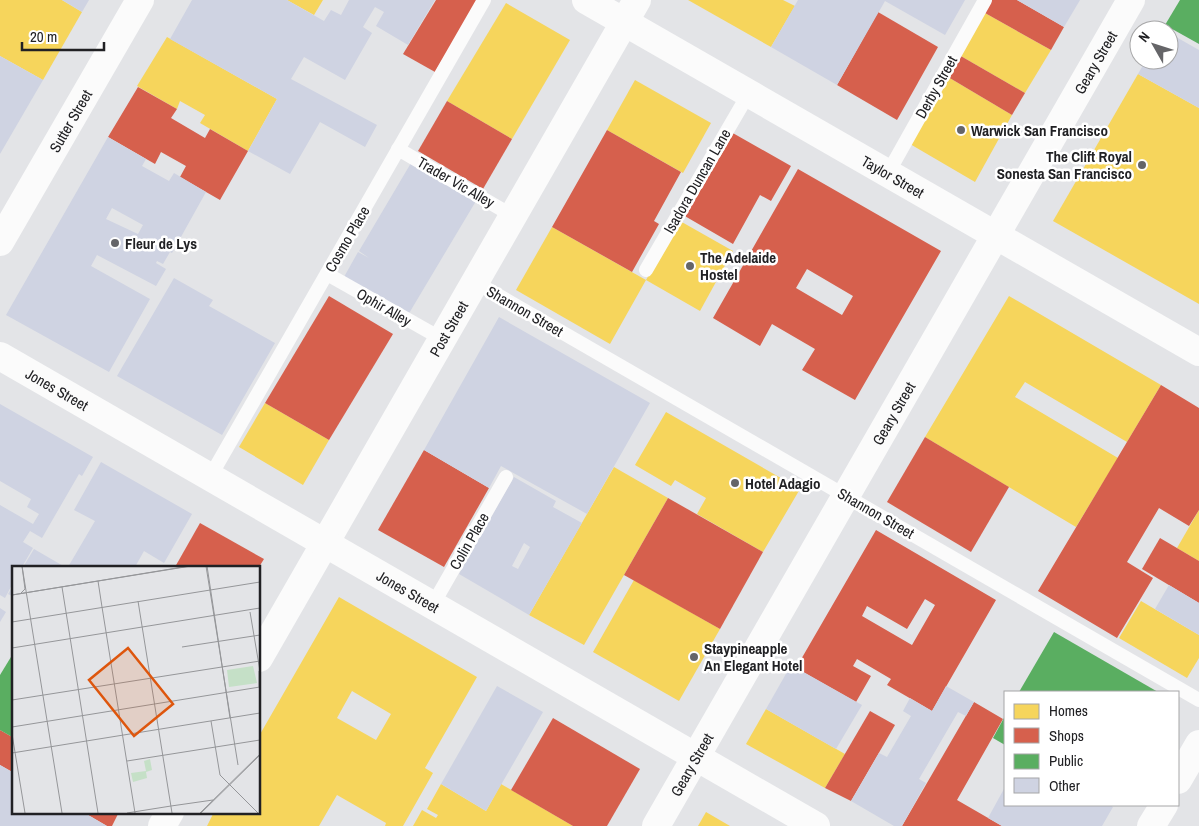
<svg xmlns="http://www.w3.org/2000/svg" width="1199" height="826" font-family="'Archivo Narrow',sans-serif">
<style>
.homes{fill:#f6d55c;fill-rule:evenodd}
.shops{fill:#d6604d;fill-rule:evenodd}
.public{fill:#5aae61}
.building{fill:#cfd3e2;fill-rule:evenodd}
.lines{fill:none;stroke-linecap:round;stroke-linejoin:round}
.service{stroke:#fbfbfb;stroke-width:14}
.minor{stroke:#fbfbfb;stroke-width:28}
.tertiary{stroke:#fbfbfb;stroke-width:28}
.secondary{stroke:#fbfbfb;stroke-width:28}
.poi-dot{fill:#656568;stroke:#fff;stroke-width:2}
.labels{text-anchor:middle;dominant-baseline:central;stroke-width:5;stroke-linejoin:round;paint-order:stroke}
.street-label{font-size:15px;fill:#212124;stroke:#fff}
.poi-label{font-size:15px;font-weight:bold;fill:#212124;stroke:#fff;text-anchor:start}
.inset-road{fill:none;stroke:#959699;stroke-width:1}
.view{fill:#de560d;fill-opacity:0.15;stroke:#de560d;stroke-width:2.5}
.inset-edge{fill:none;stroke:#212124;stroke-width:2.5}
</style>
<rect width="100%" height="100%" fill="#e3e4e7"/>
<g class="homes">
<path d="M0,0H62L82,12L43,80L0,56Z"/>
<path d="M287,0H323L314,15Z"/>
<path d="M688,0H783L795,6L771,47Z"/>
<path d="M506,3L570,40L512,139L447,101Z"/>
<path d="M985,13L1051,50L1025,93L959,55Z"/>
<path d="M167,37L277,99L248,151L200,123L205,115L180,101L177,109L137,86Z"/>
<path d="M1138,74L1199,108V304L1053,221Z"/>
<path d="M948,77L1012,115L975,182L910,144Z"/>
<path d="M635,80L711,123L683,173L607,130Z"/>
<path d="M680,221L733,251L700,311L646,280Z"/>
<path d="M552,227L646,280L610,344L516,290Z"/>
<path d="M1009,296L1161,385L1127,442L1025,382L1015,397L1118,458L1076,527L925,437Z"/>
<path d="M265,403L329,440L303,485L239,447Z"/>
<path d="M666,412L800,489L763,552L697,514L706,498L675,480L671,486L635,465Z"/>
<path d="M614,467L668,498L584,645L529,615Z"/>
<path d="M1199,510V561L1177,548Z"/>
<path d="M634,580L720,629L679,701L593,652Z"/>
<path d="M339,597L477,677L425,768L433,773L403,826H385L386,823L337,795L319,826H207L214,812H259V736ZM352,691L391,714L376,740L337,718Z"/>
<path d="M1141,601L1199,635V658L1187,678L1119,638Z"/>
<path d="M766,709L845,754L825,788L746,744Z"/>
<path d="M441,784L486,811L501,784L573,826H413L422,810L436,818L438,815L427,809Z"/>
<path d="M706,812L730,826H698Z"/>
</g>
<g class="shops">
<path d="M436,0H478L435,72L403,54Z"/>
<path d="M992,0H1017L1064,27L1051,50L985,13Z"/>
<path d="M878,12L938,47L897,120L837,85Z"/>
<path d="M959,55L1025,93L1012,115L948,77Z"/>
<path d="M138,87L177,109L171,118L205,138L210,129L248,151L220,200L180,177L186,166L161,152L155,164L108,137Z"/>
<path d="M447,101L512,139L483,189L418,151Z"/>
<path d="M607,130L681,172L654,221L659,224L632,272L552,227Z"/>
<path d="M731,132L791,166L771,201L760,195L733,244L683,215Z"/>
<path d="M798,169L941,251L855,400L802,370L815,349L772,324L760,346L713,318ZM807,269L853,296L842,315L796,288Z"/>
<path d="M329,296L393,334L329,440L265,403Z"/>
<path d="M1161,385L1199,408V510L1189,526L1159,508L1127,562L1153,578L1117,638L1038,591Z"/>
<path d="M925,437L1009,487L971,552L887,502Z"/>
<path d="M424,450L489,488L444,567L378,530Z"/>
<path d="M668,498L763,552L720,629L624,575Z"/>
<path d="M200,523L264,559L259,567H175Z"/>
<path d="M876,530L996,600L932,711L887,685L891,679L857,659L853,666L871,676L856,702L796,668ZM925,599L935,605L912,645L862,616L867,606L907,629Z"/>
<path d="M1160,538L1199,561V603L1142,569Z"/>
<path d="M974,702L1003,719L957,800L1002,826H902Z"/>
<path d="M870,711L895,725L851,801L825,788Z"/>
<path d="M553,718L640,769L607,826H573L511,790Z"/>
<path d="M0,730L14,738V773L0,765Z"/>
<path d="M83,812H119L112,826H107Z"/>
</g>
<g class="public">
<path d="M1180,0H1199V44L1165,25Z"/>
<path d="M1054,632L1158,692H1019Z"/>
<path d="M14,652V738L0,730V675Z"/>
<path d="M1005,716V745L993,738Z"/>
</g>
<g class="building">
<path d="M62,0H89L82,12Z"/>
<path d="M192,0H287L324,21L331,10L341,15L349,0H435L408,45L376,26L384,12L375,7L363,27L372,33L345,80L304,57L291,79L377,125L365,147L320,122L290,174L248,151L277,99L170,39Z"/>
<path d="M798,0H965L945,35L885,1L837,85L771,47Z"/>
<path d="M1017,0H1080L1064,27Z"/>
<path d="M1169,33L1199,50V108L1138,74L1146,60H1169Z"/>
<path d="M0,56L43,80L0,154Z"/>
<path d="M108,137L146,159L142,166L169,181L174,173L206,192L172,253L170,252L163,264L157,261L156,263L166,269L156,286L97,255L91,266L150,299L109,372L6,315ZM112,208L143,225L138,234L106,219Z"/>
<path d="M411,163L476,201L408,315L344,277L358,252L369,258L359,251Z"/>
<path d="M174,278L213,300L209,306L275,343L222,435L117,376Z"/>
<path d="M499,317L650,403L587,514L501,466L489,488L424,450Z"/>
<path d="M0,404L93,457L82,476L79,474L42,538L30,531L23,542L33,548L22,567H14V581L5,598L0,595V505L33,524L39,514L27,507L31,499L0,481Z"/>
<path d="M101,462L192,514L164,563L144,551L135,567H68L95,521L74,510Z"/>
<path d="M514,477L556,501L553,507L582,523L529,615L459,574ZM524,543L530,547L518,569L512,566Z"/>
<path d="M34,549L65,567H23Z"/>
<path d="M14,584V597L8,594Z"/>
<path d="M1169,585L1199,603V635L1155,609Z"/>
<path d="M0,608L6,612L0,622Z"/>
<path d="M791,665L862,705L836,749L766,709Z"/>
<path d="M497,686L543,712L486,811L441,784Z"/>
<path d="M946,686L974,702L966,716L958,712L919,779L926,783L902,826H894L851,801L879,753L887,757L911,716L903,711L910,698L932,711Z"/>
<path d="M0,765L14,773V812H83L107,826H0Z"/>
<path d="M1005,787V805H1110L1113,807L1102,826H1002L988,818Z"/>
</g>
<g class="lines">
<g class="service">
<path d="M398,149L513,216"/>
<path d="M888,173L985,0"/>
<path d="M646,270L749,93"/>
<path d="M327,274L442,339"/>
<path d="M475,282L1199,700"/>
<path d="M210,477L484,0"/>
<path d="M432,606L506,477"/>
</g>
<path class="minor" id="s1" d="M0,242L140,0"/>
<g class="tertiary">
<path id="s2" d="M259,658L637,0"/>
<path d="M162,826L170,812"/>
</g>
<g class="secondary">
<path id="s3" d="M586,0L1199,352"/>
<path id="s4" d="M0,356L816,826"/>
<path d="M1178,780L1199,744"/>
<path id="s5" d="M656,826L1131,0"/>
<path d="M1151,826L1164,805"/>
</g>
</g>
<g class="poi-dot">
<circle cx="961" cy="130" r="5"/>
<circle cx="1142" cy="165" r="5"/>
<circle cx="115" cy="243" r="5"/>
<circle cx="690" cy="266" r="5"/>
<circle cx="735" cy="483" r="5"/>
<circle cx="694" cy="657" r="5"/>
</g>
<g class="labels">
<g class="street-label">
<text stroke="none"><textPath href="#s5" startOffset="881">Geary Street</textPath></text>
<text transform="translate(936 87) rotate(-61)">Derby Street</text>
<text stroke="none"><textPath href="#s1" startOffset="140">Sutter Street</textPath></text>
<text stroke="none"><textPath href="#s3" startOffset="354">Taylor Street</textPath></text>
<text transform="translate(697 181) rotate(-60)">Isadora Duncan Lane</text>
<text transform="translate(456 182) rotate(30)">Trader Vic Alley</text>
<text transform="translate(347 239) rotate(-60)">Cosmo Place</text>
<text transform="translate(384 307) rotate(30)">Ophir Alley</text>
<text transform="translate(525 311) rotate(30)">Shannon Street</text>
<text stroke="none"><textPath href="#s2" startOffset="380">Post Street</textPath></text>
<text stroke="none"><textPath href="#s4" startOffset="66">Jones Street</textPath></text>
<text stroke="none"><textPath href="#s5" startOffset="476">Geary Street</textPath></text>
<text transform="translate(876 513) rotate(30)">Shannon Street</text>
<text transform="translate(469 541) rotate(-60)">Colin Place</text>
<text stroke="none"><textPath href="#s4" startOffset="471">Jones Street</textPath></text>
<text stroke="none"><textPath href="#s5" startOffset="71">Geary Street</textPath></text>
</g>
<g class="poi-label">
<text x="971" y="130">Warwick San Francisco</text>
<text x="1132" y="156" text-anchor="end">The Clift Royal<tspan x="1132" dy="17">Sonesta San Francisco</tspan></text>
<text x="125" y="243">Fleur de Lys</text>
<text x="700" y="257">The Adelaide<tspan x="700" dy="17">Hostel</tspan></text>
<text x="745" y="483">Hotel Adagio</text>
<text x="704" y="648">Staypineapple<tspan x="704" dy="17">An Elegant Hotel</tspan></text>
</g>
</g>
<g transform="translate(12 566)">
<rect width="248" height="248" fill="#e3e4e7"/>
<path d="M241,100L245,117L217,121L215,104ZM138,193L140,204L134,206L135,212L121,216L119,207L134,205L132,195Z" fill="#c5e0c7"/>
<path class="inset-road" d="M10,0L50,247M194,0L226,199M195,0L218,152M86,15L90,41M50,21L86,247M9,27L13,23L10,0M0,29L177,0M0,29L179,0M126,35L160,247M90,41L123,247M238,46L248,105M0,56L248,16M170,81L248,69M0,82L248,42M247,105V121M0,134L248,95M199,155L208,209L246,247M0,161L248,121M0,168L13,247M0,187L248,147M115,195L248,174M159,240L201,234M115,247L159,240M188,247L248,188M189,247L248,189"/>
<path class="view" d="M116,82L161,138L122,170L77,114Z"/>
<rect width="248" height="248" class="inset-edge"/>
</g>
<rect x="1004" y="691" width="175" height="115" fill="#ffffff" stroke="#a6a6a7"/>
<rect x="1014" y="704" width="25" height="15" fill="#f6d55c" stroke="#a6a6a7"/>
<text x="1049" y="716" font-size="15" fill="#212124">Homes</text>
<rect x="1014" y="728" width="25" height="15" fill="#d6604d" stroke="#a6a6a7"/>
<text x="1049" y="741" font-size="15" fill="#212124">Shops</text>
<rect x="1014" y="754" width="25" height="15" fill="#5aae61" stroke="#a6a6a7"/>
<text x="1049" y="766" font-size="15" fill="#212124">Public</text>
<rect x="1014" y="778" width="25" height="15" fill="#cfd3e2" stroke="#a6a6a7"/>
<text x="1049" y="791" font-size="15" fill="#212124">Other</text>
<g transform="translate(1154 45) rotate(309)"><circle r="24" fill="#ffffff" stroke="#a6a6a7"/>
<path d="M0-4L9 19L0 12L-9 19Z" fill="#656568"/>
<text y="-8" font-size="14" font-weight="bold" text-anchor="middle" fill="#212124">N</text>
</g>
<path d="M22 42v8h82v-8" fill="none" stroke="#212124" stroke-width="2.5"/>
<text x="30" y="42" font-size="15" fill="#212124" stroke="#ffffff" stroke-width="4" paint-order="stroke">20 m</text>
</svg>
